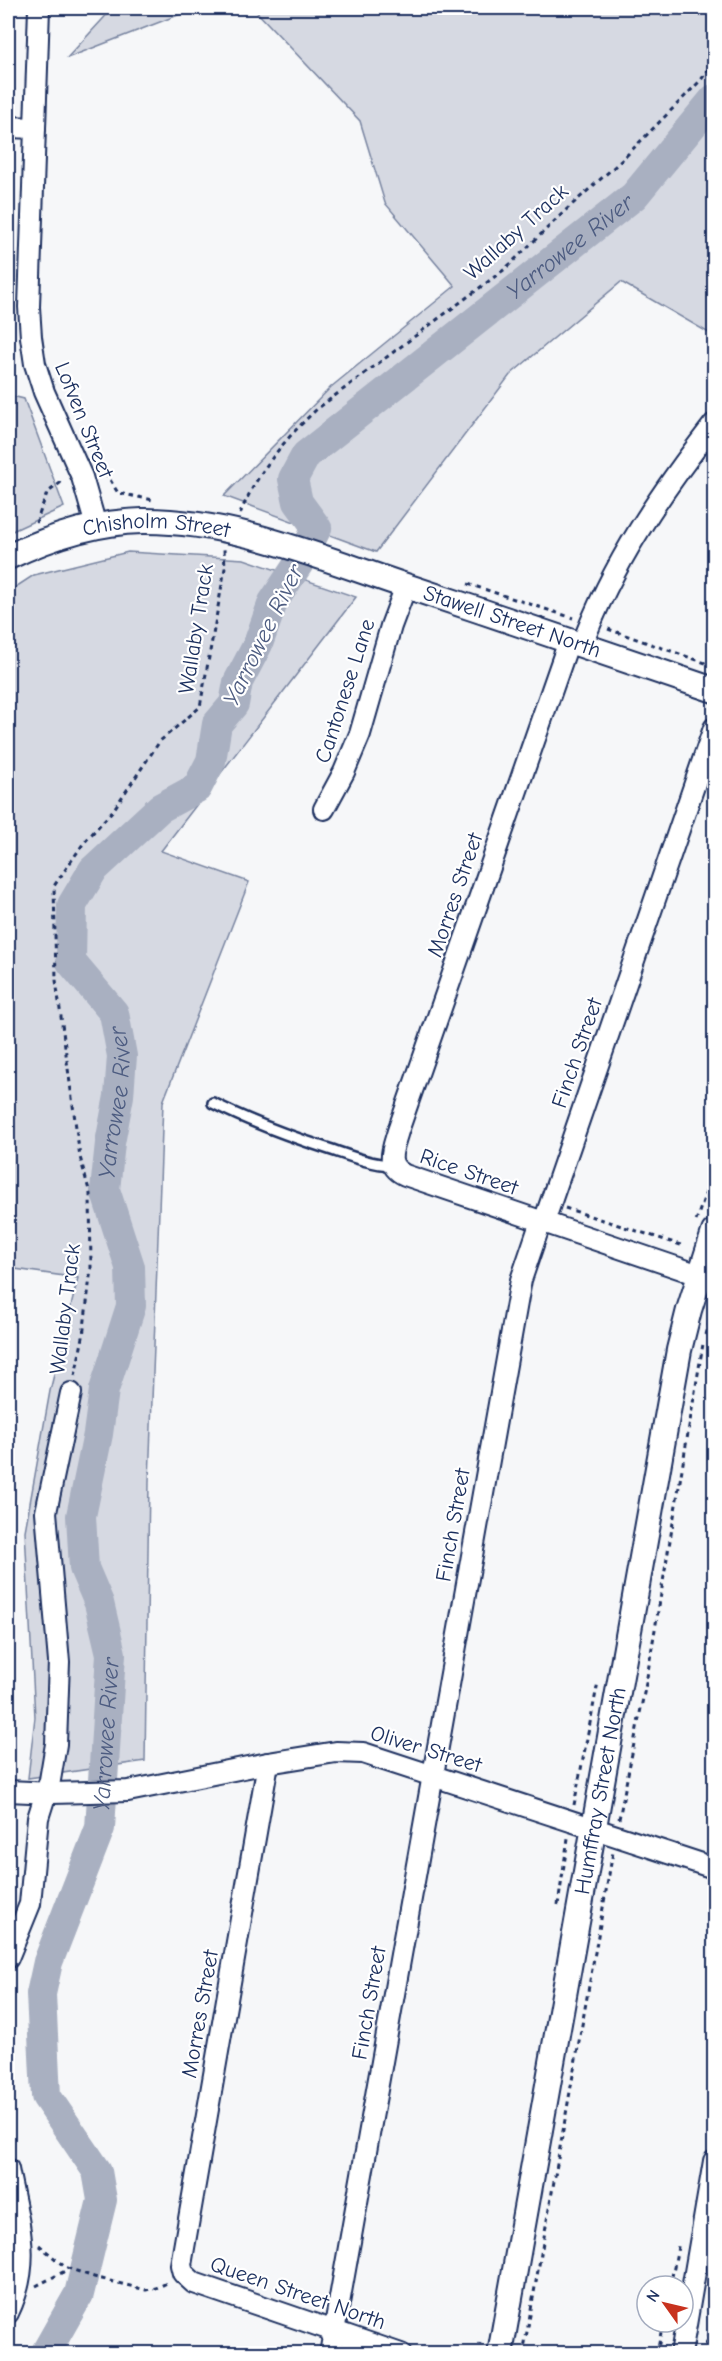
<svg xmlns="http://www.w3.org/2000/svg" width="722" height="2361" font-family="'Comic Neue',sans-serif">
<style>
.green{fill:#d6d9e2;stroke:#7884a0;stroke-width:1.5}
.lines{fill:none;stroke-linecap:round;stroke-linejoin:round}
.river{stroke:#a9b0c1;stroke-width:30}
.service-casing{stroke:#1b2f5e;stroke-width:14}
.minor-casing{stroke:#1b2f5e;stroke-width:24}
.tertiary-casing{stroke:#1b2f5e;stroke-width:28}
.path{stroke:#1b2f5e;stroke-width:3;stroke-dasharray:4.5 4.5;stroke-linecap:butt}
.service{stroke:#fff;stroke-width:9}
.minor{stroke:#fff;stroke-width:20}
.tertiary{stroke:#fff;stroke-width:24}
.labels{text-anchor:middle;dominant-baseline:central;stroke-width:4.5;stroke-linejoin:round;paint-order:stroke}
.street-label{font-size:22px;fill:#1b2f5e;stroke:#fff}
.water-label{font-size:24px;font-style:italic;fill:#4d5c81;stroke:#fff}
</style>
<rect width="100%" height="100%" fill="#f6f7f9"/>
<filter id="ink" filterUnits="userSpaceOnUse"><feTurbulence type="fractalNoise" baseFrequency=".0167" numOctaves="2"/><feDisplacementMap in="SourceGraphic" scale="12" xChannelSelector="R" yChannelSelector="G"/><feConvolveMatrix kernelMatrix="1 2 1 2 8 2 1 2 1" color-interpolation-filters="sRGB"/></filter>
<g filter="url(#ink)">
<g class="green">
<path d="M113,8H196L67,58Z"/>
<path d="M253,8H714V336L621,282L510,375L376,552L224,496L331,387L455,286L385,203L360,121Z"/>
<path d="M8,395L24,399L64,507L8,533Z"/>
<path d="M128,552L244,559L356,597L161,851L249,882L163,1102L149,1481L145,1761L28,1778L35,1717L25,1531L50,1391L78,1278L8,1268V592L34,575Z"/>
</g>
<g class="lines">
<path class="river" id="s1" d="M45,2354L79,2294L102,2200L97,2171L46,2096L41,1994L48,1962L100,1828L111,1654L99,1603L84,1568L81,1516L98,1434L104,1390L131,1306L130,1267L105,1190L110,1143L119,1096L122,1056L114,1013L71,962L72,905L93,870L160,808L197,788L211,761L217,724L234,704L238,682L258,644L273,602L299,563L317,528L298,502L293,479L306,455L634,196L714,99"/>
<defs>
<path id="service" d="M213,1103C250,1122 289,1136 329,1149C350,1156 370,1164 392,1165"/>
<g id="minor">
<path d="M39,8L29,307L31,337L35,364L44,392L82,477L96,526"/>
<path d="M8,127L35,128"/>
<path d="M569,641L398,1131C393,1149 384,1165 405,1175L714,1280"/>
<path d="M582,645C612,564 661,492 714,424"/>
<path d="M324,809L344,772L360,734L391,626L406,586"/>
<path d="M268,1763L181,2265L183,2273L194,2283L401,2354"/>
<path d="M8,1791L52,1793L128,1791L268,1763L336,1752L363,1753L714,1868"/>
<path d="M8,1958L30,1904L38,1818L50,1780L56,1744L59,1662L46,1512L71,1393"/>
<path d="M8,2169C18,2222 33,2262 8,2313"/>
<path d="M330,2354L521,1280L538,1230L547,1213L714,728"/>
<path d="M681,2354L714,2161"/>
</g>
<g id="tertiary">
<path id="s2" d="M8,557C50,537 95,522 142,521C230,520 314,555 397,583C503,618 609,654 714,690"/>
<path id="s3" d="M500,2354L679,1350L689,1310L714,1232"/>
</g>
</defs>
<use href="#service" class="service-casing"/>
<use href="#minor" class="minor-casing"/>
<use href="#tertiary" class="tertiary-casing"/>
<g class="path">
<path d="M95,462L98,460L118,493L153,500"/>
<path d="M240,514C257,472 285,439 317,409L505,269L567,209L623,159L701,80L714,61"/>
<path d="M36,523L47,493L64,480"/>
<path d="M468,584L573,618"/>
<path d="M608,629L714,666"/>
<path d="M565,1208L684,1246"/>
<path d="M696,1221L714,1169"/>
<path d="M706,1335L714,1305"/>
<path d="M75,1376L83,1337L91,1268L90,1194L80,1157L56,980L54,886L83,844L114,809L160,741L200,707L225,568L224,549"/>
<path d="M574,1805L598,1682"/>
<path d="M619,1819L646,1683L703,1344"/>
<path d="M558,1905L568,1838"/>
<path d="M39,2245L65,2267L94,2277L146,2290L156,2288L169,2282"/>
<path d="M36,2286L67,2270"/>
<path d="M670,2286L679,2242"/>
<path d="M478,2354L480,2343"/>
<path d="M523,2354L613,1852"/>
<path d="M657,2354L663,2322"/>
<path d="M704,2354L714,2308"/>
</g>
<use href="#service" class="service"/>
<use href="#minor" class="minor"/>
<use href="#tertiary" class="tertiary"/>
</g>
</g>
<g class="labels">
<g class="street-label">
<text transform="translate(516 232) rotate(-42)">Wallaby Track</text>
<text transform="translate(84 420) rotate(68)">Lofven Street</text>
<text stroke="none"><textPath href="#s2" startOffset="154">Chisholm Street</textPath></text>
<text stroke="none"><textPath href="#s2" startOffset="525">Stawell Street North</textPath></text>
<text transform="translate(196 629) rotate(-81)">Wallaby Track</text>
<text transform="translate(345 691) rotate(-72)">Cantonese Lane</text>
<text transform="translate(455 895) rotate(-71)">Morres Street</text>
<text transform="translate(577 1053) rotate(-71)">Finch Street</text>
<text transform="translate(469 1172) rotate(19)">Rice Street</text>
<text transform="translate(65 1309) rotate(-83)">Wallaby Track</text>
<text transform="translate(453 1525) rotate(-80)">Finch Street</text>
<text transform="translate(426 1749) rotate(17)">Oliver Street</text>
<text stroke="none"><textPath href="#s3" startOffset="572">Humffray Street North</textPath></text>
<text transform="translate(369 2003) rotate(-80)">Finch Street</text>
<text transform="translate(200 2014) rotate(-80)">Morres Street</text>
<text transform="translate(298 2293) rotate(19)">Queen Street North</text>
</g>
<g class="water-label">
<text stroke="none"><textPath href="#s1" startOffset="2404">Yarrowee River</textPath></text>
<text transform="translate(263 635) rotate(-64)">Yarrowee River</text>
<text stroke="none"><textPath href="#s1" startOffset="1306">Yarrowee River</textPath></text>
<text stroke="none"><textPath href="#s1" startOffset="658">Yarrowee River</textPath></text>
</g>
</g>
<rect width="722" height="2361" fill="none" stroke="#fff" stroke-width="30"/>
<rect x="15" y="15" width="692" height="2331" fill="none" stroke="#1b2f5e" stroke-width="2" filter="url(#ink)"/>
<g transform="translate(665 2304) rotate(304)"><circle r="28" fill="#ffffff" stroke="#a4acbf" stroke-width="1.5"/>
<path d="M0-4.5L10 22L0 15L-10 22Z" fill="#c8321e"/>
<text y="-9" font-size="16" font-weight="bold" text-anchor="middle" fill="#1b2f5e">N</text>
</g>
</svg>
